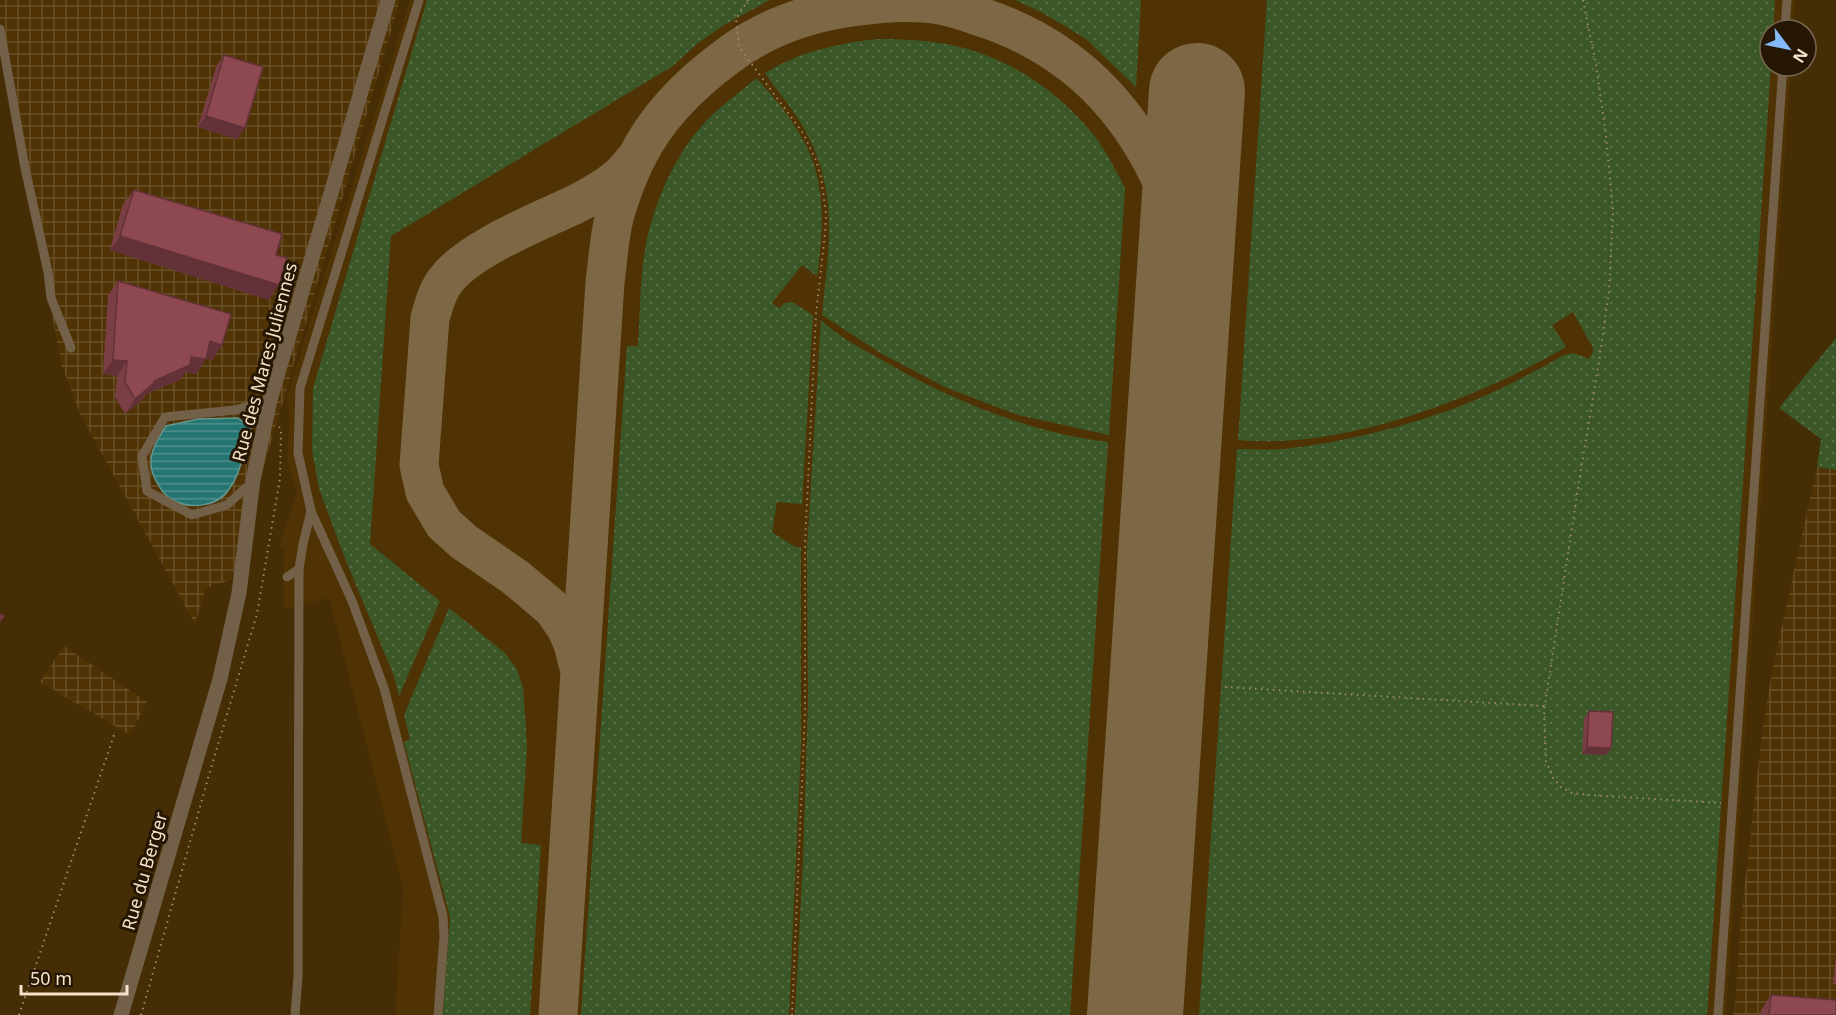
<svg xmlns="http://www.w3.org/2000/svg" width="1836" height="1015" font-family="'Noto Sans',sans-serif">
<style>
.built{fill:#4f3304}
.industrial{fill:url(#industrial-grid)}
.grass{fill:url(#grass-dots)}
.water{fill:url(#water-rules);stroke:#64968e;stroke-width:1.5}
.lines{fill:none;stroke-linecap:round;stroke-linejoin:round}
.taxiway{stroke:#7e6744;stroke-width:39}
.runway{stroke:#7e6744;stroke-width:96}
.path{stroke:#9f8a6a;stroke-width:2;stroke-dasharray:1.5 4.5;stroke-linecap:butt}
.service{stroke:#726048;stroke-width:9}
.minor{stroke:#726048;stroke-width:15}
.wall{fill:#7a3e45}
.shaded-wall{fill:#633238}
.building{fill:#8e4850;stroke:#633238;stroke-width:1.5}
.labels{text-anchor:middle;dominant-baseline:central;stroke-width:6;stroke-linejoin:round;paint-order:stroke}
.street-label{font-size:18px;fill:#f5e2c9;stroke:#251704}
</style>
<defs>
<pattern id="industrial-grid" width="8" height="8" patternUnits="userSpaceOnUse" patternTransform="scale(1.5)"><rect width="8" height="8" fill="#4f3304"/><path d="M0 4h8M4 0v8" fill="none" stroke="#695027"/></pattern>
<pattern id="grass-dots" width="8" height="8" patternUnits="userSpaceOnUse" patternTransform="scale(1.5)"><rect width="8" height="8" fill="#3b5728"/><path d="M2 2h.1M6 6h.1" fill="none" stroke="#586f46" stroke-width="1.8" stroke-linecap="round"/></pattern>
<pattern id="water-rules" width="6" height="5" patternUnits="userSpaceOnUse" patternTransform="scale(1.5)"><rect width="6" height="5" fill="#267575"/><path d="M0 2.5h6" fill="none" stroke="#518f8d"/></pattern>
</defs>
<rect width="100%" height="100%" fill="#452d06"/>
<path class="built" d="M410,0H1795L1793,30H1770V66H1791L1726,1015H395L403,889L329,598L284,609V549L279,547L297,493L287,461L289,418L287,396Z"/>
<g class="industrial">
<path d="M0,0H400L231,580L206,588L195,624L80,414L62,366L0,51Z"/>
<path d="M1817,467L1836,470V1015H1734L1741,918L1762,733L1773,666Z"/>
<path d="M64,646L147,702L130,735L40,682Z"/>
</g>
<g class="grass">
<path d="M427,0H770L724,25L697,44L673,66L391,236L370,544L440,601L399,696L394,676L346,561L319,489L312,450L313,388Z"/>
<path d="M1015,0H1141L1136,87L1086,39L1043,13Z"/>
<path d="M1267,0H1775L1773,30H1770L1771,66L1707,1015H1199L1237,449C1252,449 1268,450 1283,449C1349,442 1426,422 1487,395C1513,383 1539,369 1564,355L1574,353L1589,359L1593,352V348L1573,312L1552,325L1566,347C1477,399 1342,450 1238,440Z"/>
<path d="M878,39C908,39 939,41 968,49C1022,65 1072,102 1103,148C1111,161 1118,175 1125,188L1109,435L1018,415L947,388L882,354L822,315C828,252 839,198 809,138C798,114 780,95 765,73C798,52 839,43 878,39Z"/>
<path d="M757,78C772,96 788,113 799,133C827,177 824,226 817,276L802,265L772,303L779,308L785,303L792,302L813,315L802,504L777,502L772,532L795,547H801V746L789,1015H581L627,346H638C640,314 640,281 645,249C652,210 672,160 699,129C716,109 737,94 757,78Z"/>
<path d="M821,320C837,335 856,346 875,356C946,398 1026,432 1108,442L1070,1015H795L803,860L808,703L807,550Z"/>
<path d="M1836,338V470L1817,467L1821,439L1779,408Z"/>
<path d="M449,608L505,653L516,668L523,687L527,745L521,843L541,845L530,1015H443L450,917L404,742L410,739L404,715Z"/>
</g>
<path class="water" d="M238,418L251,428C245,447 241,473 229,489C218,507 189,510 171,499C162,494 151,475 151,464C150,451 159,437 166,426L198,419Z"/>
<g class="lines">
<g class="taxiway">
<path d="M578,664L573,644L566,628L553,609L515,577L464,542L444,524L425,492L419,465L430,318C434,305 437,291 446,280C469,249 540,221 576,204C597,193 621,180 634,160"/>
<path d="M558,1015L605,282C608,261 609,238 614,218C618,202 629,172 637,157C657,116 692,82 729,55C765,28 808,13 852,7C880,3 912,0 940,5C951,7 964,11 975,15C1060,41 1119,94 1158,173C1179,217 1182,265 1183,313"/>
</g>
<path class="runway" d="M1135,1015L1197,91"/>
<g class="path">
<path d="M748,0L736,19L739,47L803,133L816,160L821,177L826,214L825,234L816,314L805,544V713L792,1015"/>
<path d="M1583,0L1596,65L1606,135L1613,212L1609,291L1599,362L1580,475L1544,711L1546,761L1553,778L1561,787L1572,793L1589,795L1721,803"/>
<path d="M1225,687L1544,706"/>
<path d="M19,1015L114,735"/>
<path d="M141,1015L209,775L257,614L280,478L281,429L279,427"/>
</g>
<g class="service">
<path d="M419,0L300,388L298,453L311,511L352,601L384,688L443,916L444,936L438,1015"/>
<path d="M0,29L25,168L48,272L51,298L71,348"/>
<path d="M1785,30L1787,0"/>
<path d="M252,482L227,505L192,515L147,491L142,456L165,417L235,410L270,400"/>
<path d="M287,577L299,569"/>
<path d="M295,1015L298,976L299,569L303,544L311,511"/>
<path d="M1718,1015L1783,66"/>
</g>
<path class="minor" d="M121,1015L220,679L239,593L253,480L270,400L388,0"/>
</g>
<g class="wall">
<path d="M224,55L245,128L237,139L198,127L216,67Z"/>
<path d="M134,190L276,255L269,300L110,250L123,204Z"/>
<path d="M118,281L222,345L212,360L206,358L196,374L185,372L180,380L146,394L144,398L125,414L115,397L117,376L103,374L108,295Z"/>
<path d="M1589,711L1611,748L1606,755L1582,754L1584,719Z"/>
<path d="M1836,955V985L1833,984Z"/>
<path d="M1771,995L1836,1015H1760L1761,1010Z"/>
</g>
<g class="shaded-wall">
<path d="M206,116L245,128L237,139L198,127Z"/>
<path d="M120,236L279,285L269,300L110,250Z"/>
<path d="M210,341L222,345L212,360L200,356Z"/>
<path d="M191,357L206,359L196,374L185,372L180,380L146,394L144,398L125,414L135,399L154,381Z"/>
<path d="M113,360L127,361L117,376L103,374Z"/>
<path d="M1587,747L1611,748L1606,755L1582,754Z"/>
</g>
<g class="building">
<path d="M224,55L263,67L245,128L206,116Z"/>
<path d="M134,190L282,234L276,255L287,258L279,285L120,236Z"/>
<path d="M118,281L231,314L222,345L210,341L206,359L191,357L190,365L154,381V383L135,399L125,382L127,361L113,360Z"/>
<path d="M0,614L4,616L0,622Z"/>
<path d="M1589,711L1613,712L1611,748L1587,747Z"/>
<path d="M1771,995L1836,1000V1015H1769Z"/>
</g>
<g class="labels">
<g class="street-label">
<text transform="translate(264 362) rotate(-75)">Rue des Mares Juliennes</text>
<text transform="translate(144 871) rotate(-74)">Rue du Berger</text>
</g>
</g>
<g transform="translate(1788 48) rotate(122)"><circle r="28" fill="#251704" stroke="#786853" stroke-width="1.5"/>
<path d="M0-4.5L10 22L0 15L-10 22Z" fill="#86bbfb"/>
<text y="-9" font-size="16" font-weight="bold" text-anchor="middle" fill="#f5e2c9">N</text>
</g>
<path d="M21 985v9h106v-9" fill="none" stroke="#f5e2c9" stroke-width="3"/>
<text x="30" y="985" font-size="18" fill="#f5e2c9" stroke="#251704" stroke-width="4.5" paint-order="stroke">50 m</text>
</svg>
